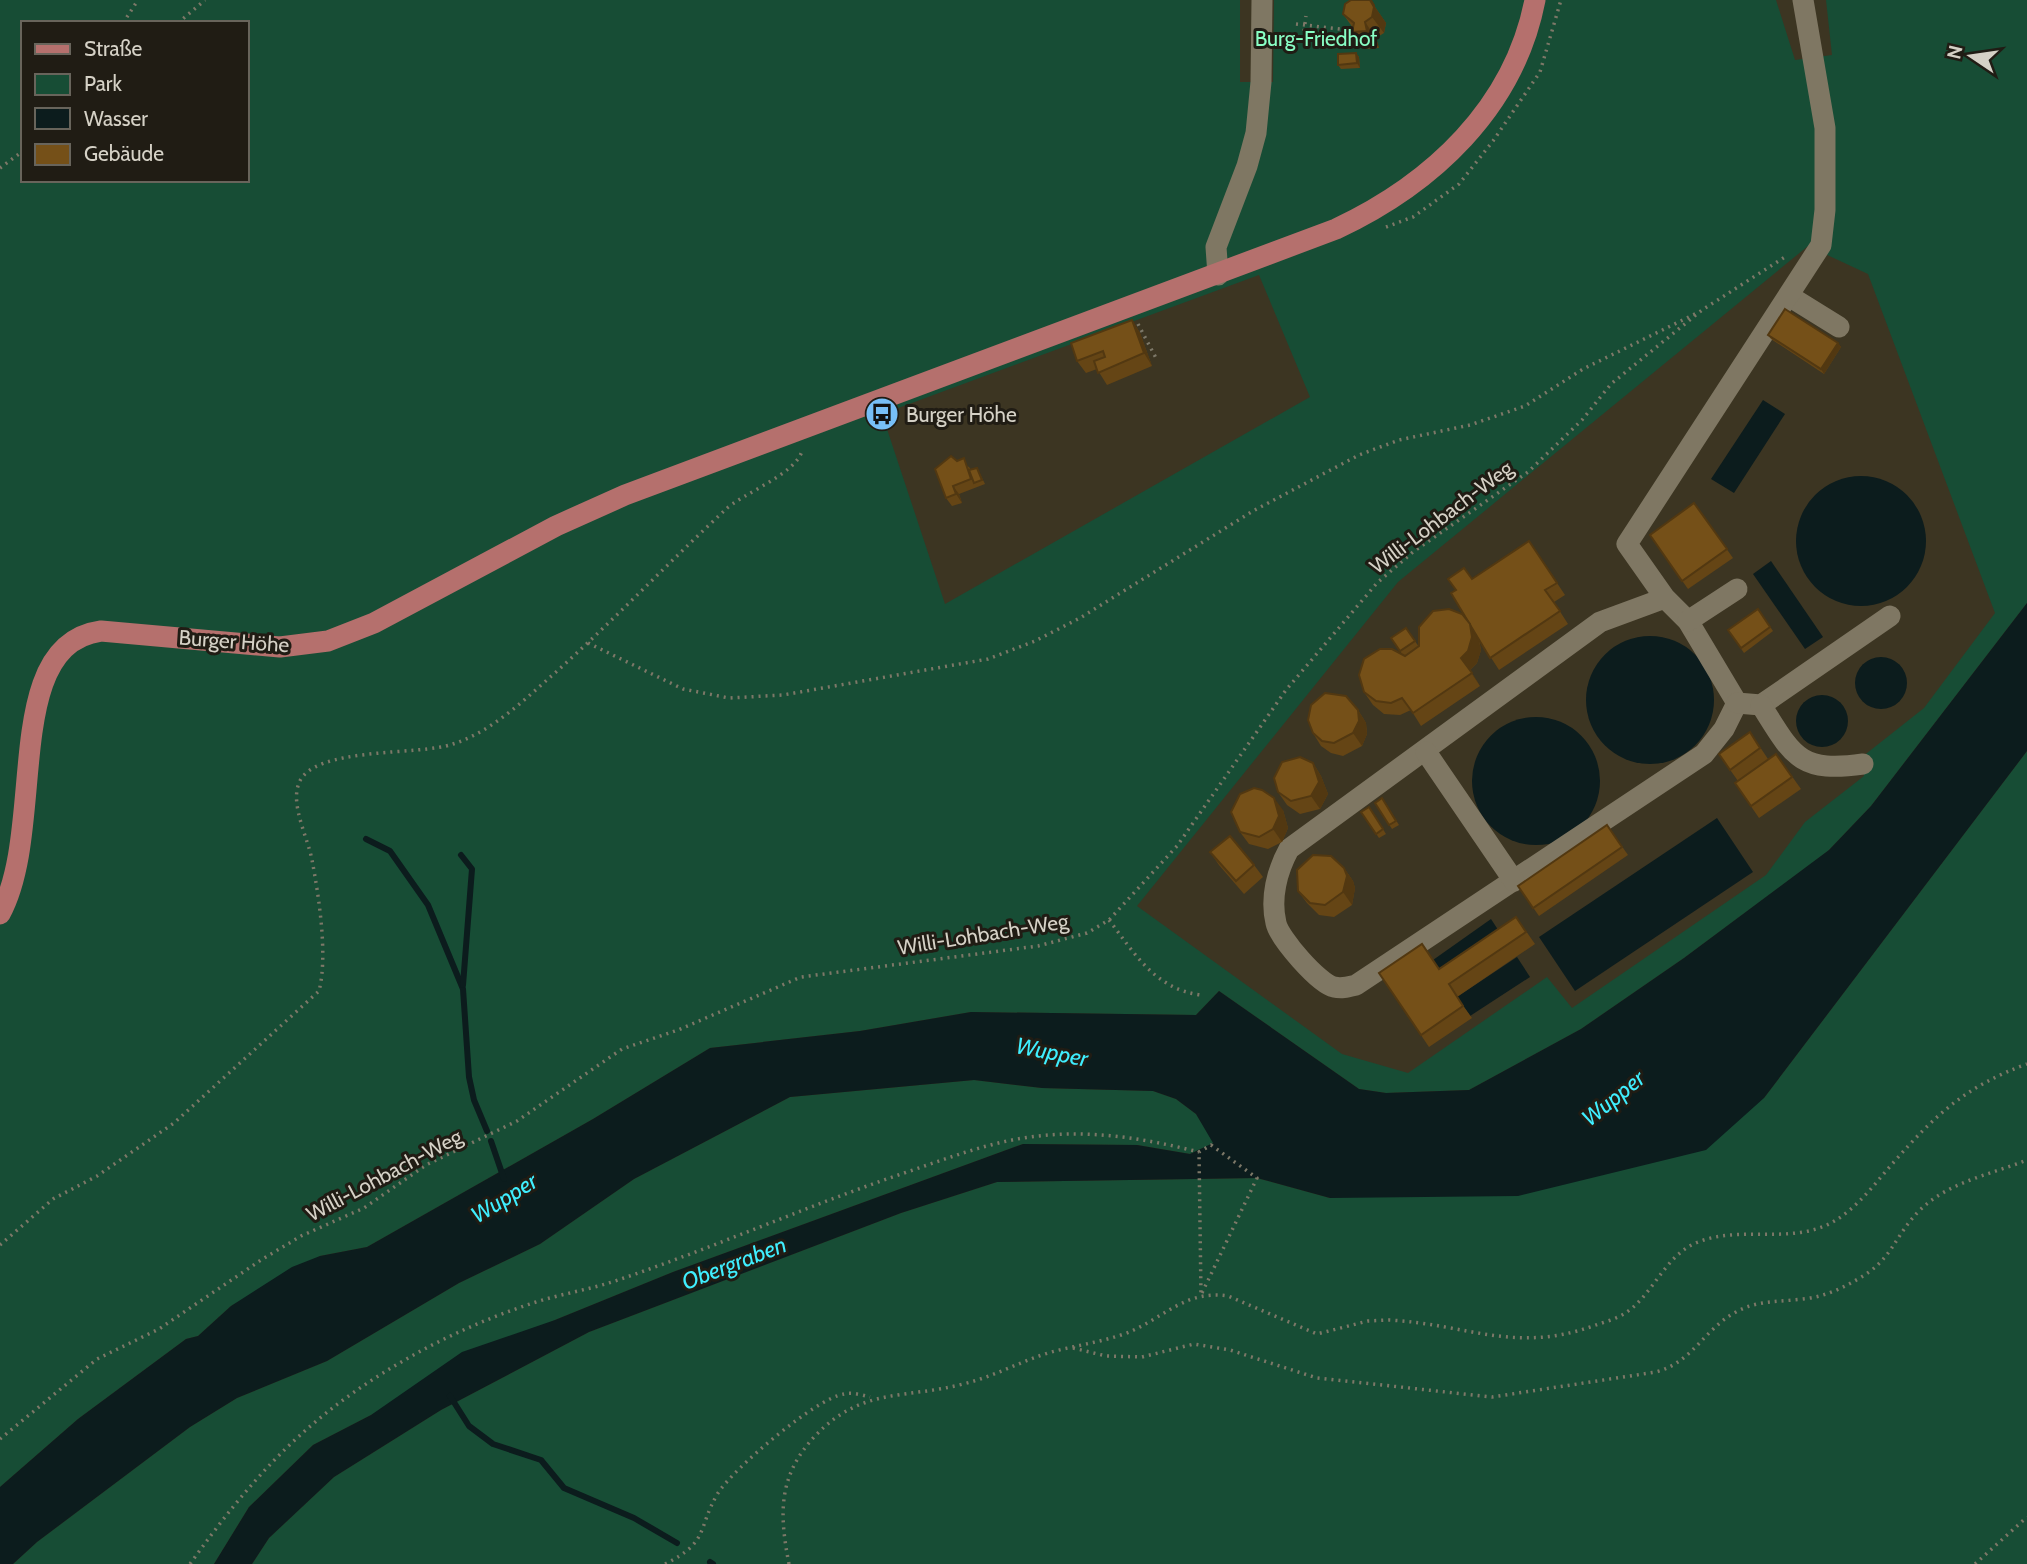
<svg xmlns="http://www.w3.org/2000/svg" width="2027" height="1564" font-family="Cabin,sans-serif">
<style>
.green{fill:#174d35;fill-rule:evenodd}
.water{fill:#0c1c1d}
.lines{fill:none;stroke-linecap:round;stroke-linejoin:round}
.stream{stroke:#0c1c1d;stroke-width:6}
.path{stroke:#7d7868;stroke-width:3.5;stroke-dasharray:2 5;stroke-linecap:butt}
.minor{stroke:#7f7763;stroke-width:21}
.major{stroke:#b5706d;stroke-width:21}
.wall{fill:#654515}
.shaded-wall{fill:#523811}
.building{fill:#755018;stroke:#523811;stroke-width:2}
.labels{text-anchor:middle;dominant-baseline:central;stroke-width:6;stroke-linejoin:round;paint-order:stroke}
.park-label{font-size:21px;fill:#88fec4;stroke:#201c14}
.poi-label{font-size:21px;fill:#d5d1c6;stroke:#201c14;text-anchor:start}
.street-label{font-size:21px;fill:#d5d1c6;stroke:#201c14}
.water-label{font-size:23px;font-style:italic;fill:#3feefe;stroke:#201c14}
</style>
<rect width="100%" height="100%" fill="#3c3522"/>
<g class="green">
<path d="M0,0H1240V82H1273L1274,0H1776L1795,60L1832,55L1826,0H2027V603L1871,806L1828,851L1684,958L1581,1029L1469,1090L1386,1093L1359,1089L1219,991L1196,1015L971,1012L860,1031L710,1048L593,1119L367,1247L320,1256L231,1306L198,1336L186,1339L78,1419L0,1487ZM23,23H247V180H23ZM1808,246L1868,274L1995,613L1924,708L1862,757L1864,776L1805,822L1766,875L1572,1008L1547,977L1408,1073L1342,1054L1137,906L1398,582ZM1259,275L1310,397L945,604L882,414Z"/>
<path d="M2027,751V1564H252L269,1538L334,1477L441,1410L589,1332L901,1213L997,1182L1257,1178L1330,1198L1764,1098Z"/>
<path d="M974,1080L1042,1088L1153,1091L1176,1099L1196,1114L1214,1143L1190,1154L1137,1145L1023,1144L673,1272L555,1320L313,1445L249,1507L214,1564H13L37,1542L190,1427L237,1398L327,1361L459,1283L540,1244L634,1179L790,1097Z"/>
</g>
<g class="water">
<path d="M1763,400L1785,414L1734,493L1711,479Z"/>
<circle cx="1861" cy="541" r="65"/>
<path d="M1771,561L1823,637L1805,649L1753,574Z"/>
<path d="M2027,603V751L1764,1098L1706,1150L1518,1196L1330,1198L1257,1178L997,1182L901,1213L589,1332L441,1410L334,1477L269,1538L252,1564H214L249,1507L313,1445L371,1415L462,1352L555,1320L673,1272L1023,1144L1137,1145L1190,1154L1213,1143L1196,1114L1176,1099L1153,1091L1042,1088L974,1080L790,1097L634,1179L540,1244L459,1283L327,1361L237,1398L190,1427L37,1542L13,1564H0V1487L78,1419L186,1339L198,1336L231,1306L292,1267L320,1256L367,1247L593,1119L710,1048L860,1031L971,1012L1196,1015L1219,991L1359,1089L1386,1093L1469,1090L1581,1029L1684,958L1829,850L1871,806Z"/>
<circle cx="1650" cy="700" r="64"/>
<circle cx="1881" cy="683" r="26"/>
<circle cx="1822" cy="721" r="26"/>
<circle cx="1536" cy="781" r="64"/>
<path d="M1717,818L1753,872L1575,991L1539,937Z"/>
<path d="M1491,919L1506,942L1447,981L1433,960Z"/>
<path d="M1517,957L1530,977L1470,1016L1457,997Z"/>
</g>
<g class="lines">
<g class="stream">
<path d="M366,839L390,851L428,905L463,989L469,1077L474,1100L487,1131"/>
<path d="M461,855L472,869L463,985"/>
<path d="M491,1141L504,1179"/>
<path d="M450,1396L469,1426L493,1444L541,1460L564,1488L634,1518L677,1543"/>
<path d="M710,1562L713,1564"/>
</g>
<g class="path">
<path d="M123,23L138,0"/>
<path d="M178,23L205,0"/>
<path d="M1296,24L1348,30"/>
<path d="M1304,31L1306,16"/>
<path d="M0,168L23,151"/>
<path d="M1386,227L1413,217L1459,184L1493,141L1540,72L1561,0"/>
<path d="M1138,324L1156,358"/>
<path d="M588,643L683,689L729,698L783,695L988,659L1035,641L1080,618L1253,511L1359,455L1399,440L1470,425L1525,406L1583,369L1697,313"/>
<path d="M1109,920C1135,954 1155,989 1201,995"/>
<path d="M1211,1145L1257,1178L1201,1295L1199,1152Z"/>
<path d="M0,1245L53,1199L97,1176L174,1123L319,991C328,956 319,897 312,860C308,838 290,805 299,783C313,746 420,756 453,744C493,731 525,699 556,672C614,620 667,564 724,511C742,493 795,475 802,451"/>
<path d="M1073,1348L1106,1356L1142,1357L1194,1344L1230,1350L1317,1378L1492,1397L1656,1372C1693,1362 1704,1329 1736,1312C1757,1300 1779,1302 1803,1299C1823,1297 1841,1289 1858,1279C1894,1259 1894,1235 1921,1209C1949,1182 1992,1174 2027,1160"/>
<path d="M0,1439L97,1359L159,1329L261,1260L301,1236L364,1208L426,1165L517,1121L622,1049L678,1030L801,977L1038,946L1087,933L1109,920L1177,846L1286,690L1377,583L1413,552L1528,472L1582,420L1611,384L1702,310L1788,255"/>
<path d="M190,1564C248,1483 298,1426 383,1373C429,1344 481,1320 533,1303C560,1294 588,1290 615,1281C713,1248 807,1206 904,1173C946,1159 986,1143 1030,1137C1088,1129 1143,1138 1199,1152"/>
<path d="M665,1564C710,1542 697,1528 718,1493C733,1469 816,1398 844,1394C852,1392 862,1395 870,1397"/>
<path d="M789,1564C779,1513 778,1475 816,1435C862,1387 906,1399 963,1384C993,1377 1019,1362 1048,1353C1072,1346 1097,1343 1121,1335C1161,1322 1183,1289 1228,1296L1317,1334L1368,1321L1389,1320C1467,1324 1514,1354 1593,1326C1604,1322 1617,1319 1627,1312C1654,1293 1666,1254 1698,1242C1747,1223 1801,1250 1846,1213C1864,1199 1878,1180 1893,1163C1935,1115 1966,1086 2027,1064"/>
<path d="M1975,1564L2027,1517"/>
</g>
<g class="minor">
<path d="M1218,275L1216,247L1247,166L1256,133L1261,82L1262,0"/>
<path d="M1789,296L1839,327"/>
<path d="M1665,598L1600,622L1289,849C1277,871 1270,898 1276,923C1279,938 1319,984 1334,987C1342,989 1348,987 1356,985L1704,754L1724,729L1737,703L1688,621L1665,598L1627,544L1821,245L1825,210V128L1803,0"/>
<path d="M1688,621L1737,589"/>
<path d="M1737,703L1761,705L1890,616"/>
<path d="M1761,705C1793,756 1799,773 1863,764"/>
<path d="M1426,752L1514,881"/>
</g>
<path class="major" d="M0,914C47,828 0,645 101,631L280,647L328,641L374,623L556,526L625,495L1336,229C1432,184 1514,108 1535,0"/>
</g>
<g class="wall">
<path d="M1375,5V7L1386,23L1384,33L1376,38L1379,48L1364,49L1352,32L1353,28L1343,14Z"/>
<path d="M1356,53L1359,57L1360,68L1341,69L1338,65Z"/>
<path d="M1132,320L1140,333L1152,366L1107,385L1097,369L1086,373L1077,361Z"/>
<path d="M1768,335L1838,343L1841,347L1824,374L1771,339Z"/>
<path d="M957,461L969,467L971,470L977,468L985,484L959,494L962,503L952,506L946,498Z"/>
<path d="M1694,503L1733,558L1688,589L1650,535Z"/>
<path d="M1529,541L1565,595L1554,602L1568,624L1499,670L1479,639L1481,650L1477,663L1470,670L1480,686L1421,726L1411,710L1400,715L1384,714L1373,705L1364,692L1402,654L1391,638L1406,628L1419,647L1471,626L1472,579Z"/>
<path d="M1758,609L1773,631L1744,653L1728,630Z"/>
<path d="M1358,710L1366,723L1367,734L1362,746L1343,756L1331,753L1321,746L1313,733Z"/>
<path d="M1750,732L1768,759L1776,754L1801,789L1759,818L1735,783L1738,781L1719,754Z"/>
<path d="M1313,763L1321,776L1328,794L1320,809L1300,814L1287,805L1278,792Z"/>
<path d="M1382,798L1399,825L1392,829L1375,803Z"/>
<path d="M1369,807L1386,834L1379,838L1361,812Z"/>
<path d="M1283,810L1288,828L1282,842L1268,849L1249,844L1240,832Z"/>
<path d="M1607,825L1628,855L1539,916L1518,886Z"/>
<path d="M1210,852L1254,865L1263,877L1244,894L1219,865Z"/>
<path d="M1344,868L1353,881L1355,888L1352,905L1334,917L1319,915L1307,903L1298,891Z"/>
<path d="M1516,917L1535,944L1457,997L1472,1018L1429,1047L1379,973L1439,969Z"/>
</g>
<g class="shaded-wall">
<path d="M1364,0H1372L1375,5V7L1386,23L1384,33L1372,17Z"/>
<path d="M1365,22L1376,38L1379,48L1367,31Z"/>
<path d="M1356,53L1359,57L1360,68L1357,63Z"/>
<path d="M1132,320L1140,333L1152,366L1144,353Z"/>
<path d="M1838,343L1841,347L1824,374L1821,369Z"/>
<path d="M953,486L959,494L962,503L956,494Z"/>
<path d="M1470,624L1478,637L1481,650L1477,663L1470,670L1480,686L1461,658Z"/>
<path d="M1358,710L1366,723L1367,734L1362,746L1353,733Z"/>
<path d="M1313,763L1321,776L1328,794L1320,809L1311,796Z"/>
<path d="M1274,798L1283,810L1288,828L1282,842L1273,829Z"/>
<path d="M1344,868L1353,881L1355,888L1352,905L1343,892Z"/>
</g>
<g class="building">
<path d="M1351,0H1370L1374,7L1372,17L1365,22L1367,31L1352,32L1354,23L1343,14L1345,4Z"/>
<path d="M1356,53L1357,63L1338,65V54Z"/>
<path d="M1785,309L1838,343L1821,369L1768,335Z"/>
<path d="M1132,320L1144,353L1098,373L1094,361L1105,357L1103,351L1077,361L1071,343Z"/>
<path d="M951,456L957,461L964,458L971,479L953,486L956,494L946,498L935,469Z"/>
<path d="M977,468L982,480L974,483L969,470Z"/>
<path d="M1694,503L1727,549L1682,581L1650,535Z"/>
<path d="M1529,541L1557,583L1545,590L1560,611L1490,658L1451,593L1456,590L1448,579L1464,568L1472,579Z"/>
<path d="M1449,609L1462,614L1470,624L1472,637L1468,651L1461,658L1472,673L1413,713L1402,698L1391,703L1376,701L1364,692L1359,675L1364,659L1380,649H1392L1405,656L1419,646V627L1433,611Z"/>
<path d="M1758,609L1770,627L1741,648L1728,630Z"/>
<path d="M1406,628L1415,641L1400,651L1391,638Z"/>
<path d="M1325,693L1346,696L1358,710L1359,721L1353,733L1334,743L1322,741L1313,733L1308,720L1311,705Z"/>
<path d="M1750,732L1760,748L1730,770L1719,754Z"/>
<path d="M1776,754L1792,777L1751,806L1735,783Z"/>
<path d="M1300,757L1313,763L1319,782L1311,796L1291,801L1278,792L1274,778L1282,762Z"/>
<path d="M1254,788L1262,790L1274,798L1279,816L1273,829L1259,837L1240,832L1231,812L1240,794Z"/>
<path d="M1382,798L1396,821L1389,825L1375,803Z"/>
<path d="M1369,807L1383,829L1376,834L1361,812Z"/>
<path d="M1607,825L1622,847L1533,908L1518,886Z"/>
<path d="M1230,836L1254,865L1236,881L1210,852Z"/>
<path d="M1313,855L1331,856L1344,868L1347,876L1343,892L1325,905L1310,903L1298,891L1297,870Z"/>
<path d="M1516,917L1526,932L1449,984L1463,1006L1421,1035L1379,973L1422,944L1439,969Z"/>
</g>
<defs>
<symbol id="bus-disc" viewBox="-11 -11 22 22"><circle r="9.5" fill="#77bff7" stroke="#201c14"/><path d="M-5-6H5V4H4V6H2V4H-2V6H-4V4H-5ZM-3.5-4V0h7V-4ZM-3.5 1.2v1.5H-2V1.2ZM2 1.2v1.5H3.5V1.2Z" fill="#111"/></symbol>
</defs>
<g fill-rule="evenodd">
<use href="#bus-disc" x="863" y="395" width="38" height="38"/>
</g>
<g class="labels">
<g class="park-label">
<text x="1316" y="38">Burg-Friedhof</text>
</g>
<g class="poi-label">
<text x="906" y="414">Burger Höhe</text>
</g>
<g class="street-label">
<text transform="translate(1441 517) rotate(-37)">Willi-Lohbach-Weg</text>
<text transform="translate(234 641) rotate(4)">Burger Höhe</text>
<text transform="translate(983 934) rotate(-9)">Willi-Lohbach-Weg</text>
<text transform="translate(384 1175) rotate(-28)">Willi-Lohbach-Weg</text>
</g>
<g class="water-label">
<text transform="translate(1052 1052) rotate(11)">Wupper</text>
<text transform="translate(1613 1098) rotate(-39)">Wupper</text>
<text transform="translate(504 1198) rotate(-32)">Wupper</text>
<text transform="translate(734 1263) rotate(-21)">Obergraben</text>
</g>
</g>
<rect x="21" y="21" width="228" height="161" fill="#201c14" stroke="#68645b" stroke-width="2"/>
<rect x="35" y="44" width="35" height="10" fill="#b5706d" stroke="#68645b" stroke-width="2"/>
<text x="84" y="56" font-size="21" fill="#d5d1c6">Straße</text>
<rect x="35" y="74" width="35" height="21" fill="#174d35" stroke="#68645b" stroke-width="2"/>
<text x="84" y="91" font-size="21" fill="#d5d1c6">Park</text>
<rect x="35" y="108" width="35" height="21" fill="#0c1c1d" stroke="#68645b" stroke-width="2"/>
<text x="84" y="126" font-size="21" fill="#d5d1c6">Wasser</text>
<rect x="35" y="144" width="35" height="21" fill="#755018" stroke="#68645b" stroke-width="2"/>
<text x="84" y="161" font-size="21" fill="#d5d1c6">Gebäude</text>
<g transform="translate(1971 56) rotate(283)" stroke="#201c14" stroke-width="5" paint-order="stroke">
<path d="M0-5L12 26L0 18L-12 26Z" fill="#d5d1c6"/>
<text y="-10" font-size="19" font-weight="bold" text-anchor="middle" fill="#d5d1c6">N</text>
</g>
</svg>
